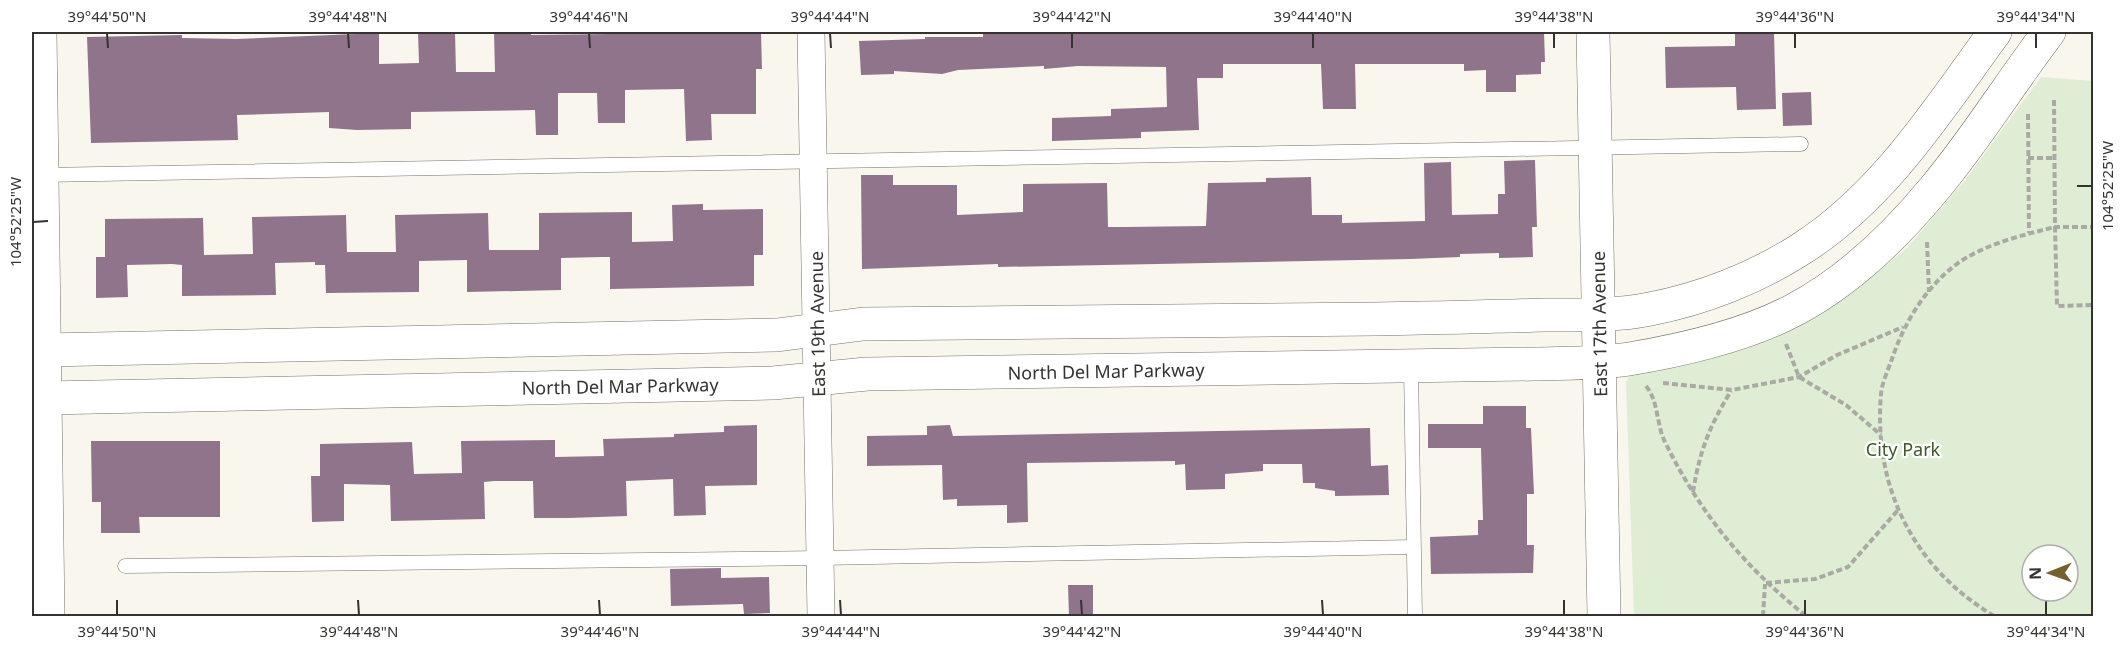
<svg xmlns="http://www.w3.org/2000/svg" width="2125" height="648" font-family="'Noto Sans',sans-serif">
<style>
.green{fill:#dfedd4;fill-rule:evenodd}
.building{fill:#90748c}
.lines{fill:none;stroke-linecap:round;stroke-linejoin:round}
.service-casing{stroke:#75726b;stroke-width:15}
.minor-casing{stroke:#75726b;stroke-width:28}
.tertiary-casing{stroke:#75726b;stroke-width:34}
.secondary-casing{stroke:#75726b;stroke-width:34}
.path{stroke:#aba9a3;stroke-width:4;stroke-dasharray:6 3;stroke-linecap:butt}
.service{stroke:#fff;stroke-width:14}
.minor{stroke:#fff;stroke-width:27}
.tertiary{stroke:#fff;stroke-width:33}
.secondary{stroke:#fff;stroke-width:33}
.ticks{fill:none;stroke:#343330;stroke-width:2}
.labels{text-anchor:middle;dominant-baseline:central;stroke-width:4.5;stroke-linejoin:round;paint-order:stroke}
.street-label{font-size:18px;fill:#343330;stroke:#fff}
.park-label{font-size:18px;fill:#405727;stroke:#fff}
.neatline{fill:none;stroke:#343330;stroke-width:2}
.ticks-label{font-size:15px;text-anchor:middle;fill:#343330}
</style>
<rect width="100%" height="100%" fill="#f9f6ee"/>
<path class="green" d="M2041,77L2093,81V616H1634L1626,382L1633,370L1770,327L1867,281L1907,248L1966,179ZM2032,555H2068V591H2032Z"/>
<g class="building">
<path d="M418,32H455L456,72H495L494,32H531V35L761,32L762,69H756V114H711L712,140L686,141L684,89L625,90V123H598L597,93H558V135H536L535,110L411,112V129L357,130L329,128V112L237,115L238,140L91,143L87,37L182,35V38L236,39L379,33V64L419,63Z"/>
<path d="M1049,32H1544L1545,62H1541V74L1516,75V92H1486V70L1464,71V64H1355L1356,109H1323L1321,64H1223V78H1197L1199,130L1141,132V138L1052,141V118L1111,116V109L1167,107L1166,67L1078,66L1044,69V66L958,70L942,74L894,71V74L861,75L859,41L925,39V37H983V34Z"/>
<path d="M1735,32H1774L1776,109L1737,110L1736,87L1666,88L1665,47L1735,46Z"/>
<path d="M1811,92L1812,125L1783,126L1782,93Z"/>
<path d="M1535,160L1537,227H1532L1533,257L1499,258V253L1460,254V257L1410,259L998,267V264L862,269L861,175H893V185H957V215L1023,212V184L1107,183L1108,227H1124L1206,226L1208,183L1266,182V178L1311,177L1312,215H1342V223L1425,221L1424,163L1451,162L1452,215L1498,214V194H1505L1504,161Z"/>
<path d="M703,204V210L763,209V255H754V286L610,289V257H601L561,258V290L467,292V260L419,261V292L326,293L325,265H315V262L275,263L276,295L182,296V265L172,264L127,265L128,297L96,298V257H105V219L203,218L204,255L253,254L252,217L346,215L347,252H396L395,215L488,213L489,250H539V213L632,212V242L673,241L672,205Z"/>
<path d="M1483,406H1526V428H1531L1534,494H1527V545H1534L1533,573L1431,574L1430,537L1478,535V520H1483L1481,448H1428V424H1483Z"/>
<path d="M757,425V485L705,486L706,515L674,516L673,479L626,481L627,516L569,518H534L533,481H494L484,482L485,519L391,521L390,485L344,484V521L312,522L311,476H320V444L412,442L414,474L462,473L461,441L555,440V457L604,456L603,439L674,437V434L724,432V426Z"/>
<path d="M950,425L953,436L1370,428L1371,466L1388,465L1389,495L1335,496V491L1315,488V483H1303L1302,464H1263V471L1225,474V489L1186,490L1185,464L1175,465V461L1027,463L1028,522L1007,523V505L957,506V499L943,500L942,465L867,466V436L927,435V426Z"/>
<path d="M91,441H220V517H139L140,533H101V502H92Z"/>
<path d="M721,568V578L769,577L770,613L744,614L743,604L671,606L670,569Z"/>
<path d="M1068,585H1093V616H1069Z"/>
</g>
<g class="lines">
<defs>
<g id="service">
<path d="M42,175L1801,144"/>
<path d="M1411,366L1415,616"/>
<path d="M125,566L820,558L1413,547"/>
</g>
<path id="minor" d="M811,32L821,616"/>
<g id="tertiary">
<path d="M1593,32L1604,616"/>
<path d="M32,357L45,350L777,335L863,324C1034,323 1205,321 1376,319C1432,318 1488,317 1544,315C1579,315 1616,316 1650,309C1702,299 1756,278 1801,249C1884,196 1938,110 1995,32"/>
<path d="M32,390L46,398L773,383L867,374L1534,364C1565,363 1598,364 1629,359C1683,350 1745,336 1794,310C1847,282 1896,235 1934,189C1976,139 2010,83 2049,32"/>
</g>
<path id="secondary" d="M40,32L48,616"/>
</defs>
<use href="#service" class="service-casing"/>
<use href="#minor" class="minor-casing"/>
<use href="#tertiary" class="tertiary-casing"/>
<use href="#secondary" class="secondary-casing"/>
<g class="path">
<path d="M2054,100L2055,227H2094"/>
<path d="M2028,114L2029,233"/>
<path d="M2028,158H2054"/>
<path d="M1927,242L1929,292"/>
<path d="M1786,344L1799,377L1846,405L1881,435"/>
<path d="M1663,383L1732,390L1799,377L1837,355L1903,327"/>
<path d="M1646,386C1659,402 1656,424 1665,442C1701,515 1744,566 1806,616"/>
<path d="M1693,492C1700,450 1709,427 1731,391"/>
<path d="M1766,583L1815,579L1848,567L1898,510"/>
<path d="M1763,616L1765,584"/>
<path d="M1994,616C1914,568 1873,488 1881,394C1882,382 1889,368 1893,356C1906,319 1928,284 1961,261C1989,243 2023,235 2055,227L2057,306L2094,305"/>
</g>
<use href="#service" class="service"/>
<use href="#minor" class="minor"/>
<use href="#tertiary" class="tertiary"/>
<use href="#secondary" class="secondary"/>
</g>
<path class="ticks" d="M107,33L108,48M348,33L349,48M589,33L590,48M830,33L831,48M1072,33V48M1313,33V48M1554,33V48M1795,33V48M2036,33V48M2077,186H2092M33,222L48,221M117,600V615M358,600L359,615M599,600L600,615M840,600L841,615M1081,600L1082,615M1322,600L1323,615M1564,600V615M1805,600V615M2046,600V615"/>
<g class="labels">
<g class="street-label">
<text transform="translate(817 324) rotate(-91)">East 19th Avenue</text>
<text transform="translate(1599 324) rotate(-91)">East 17th Avenue</text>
<text transform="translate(1106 371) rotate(-1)">North Del Mar Parkway</text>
<text transform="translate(620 386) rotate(-1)">North Del Mar Parkway</text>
</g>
<g class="park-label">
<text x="1903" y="449">City Park</text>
</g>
</g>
<rect width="2125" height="648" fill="none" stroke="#ffffff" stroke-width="66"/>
<g transform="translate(2050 573) rotate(269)"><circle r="28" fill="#ffffff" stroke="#aeadac" stroke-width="1.5"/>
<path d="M0-4.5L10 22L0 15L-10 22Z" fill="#76602f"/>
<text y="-9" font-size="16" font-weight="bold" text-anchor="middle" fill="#343330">N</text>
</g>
<rect x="33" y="33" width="2059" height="582" class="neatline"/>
<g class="ticks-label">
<text x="107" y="22">39°44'50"N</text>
<text x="348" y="22">39°44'48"N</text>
<text x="589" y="22">39°44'46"N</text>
<text x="830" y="22">39°44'44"N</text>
<text x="1072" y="22">39°44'42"N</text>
<text x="1313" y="22">39°44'40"N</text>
<text x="1554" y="22">39°44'38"N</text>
<text x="1795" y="22">39°44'36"N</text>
<text x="2036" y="22">39°44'34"N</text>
<text transform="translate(2108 186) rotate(-90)" y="5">104°52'25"W</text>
<text transform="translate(16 222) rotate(-90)" y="5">104°52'25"W</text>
<text x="117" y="637">39°44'50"N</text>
<text x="359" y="637">39°44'48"N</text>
<text x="600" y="637">39°44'46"N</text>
<text x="841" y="637">39°44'44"N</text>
<text x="1082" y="637">39°44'42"N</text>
<text x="1323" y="637">39°44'40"N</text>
<text x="1564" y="637">39°44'38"N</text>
<text x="1805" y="637">39°44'36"N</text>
<text x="2046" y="637">39°44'34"N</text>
</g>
</svg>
